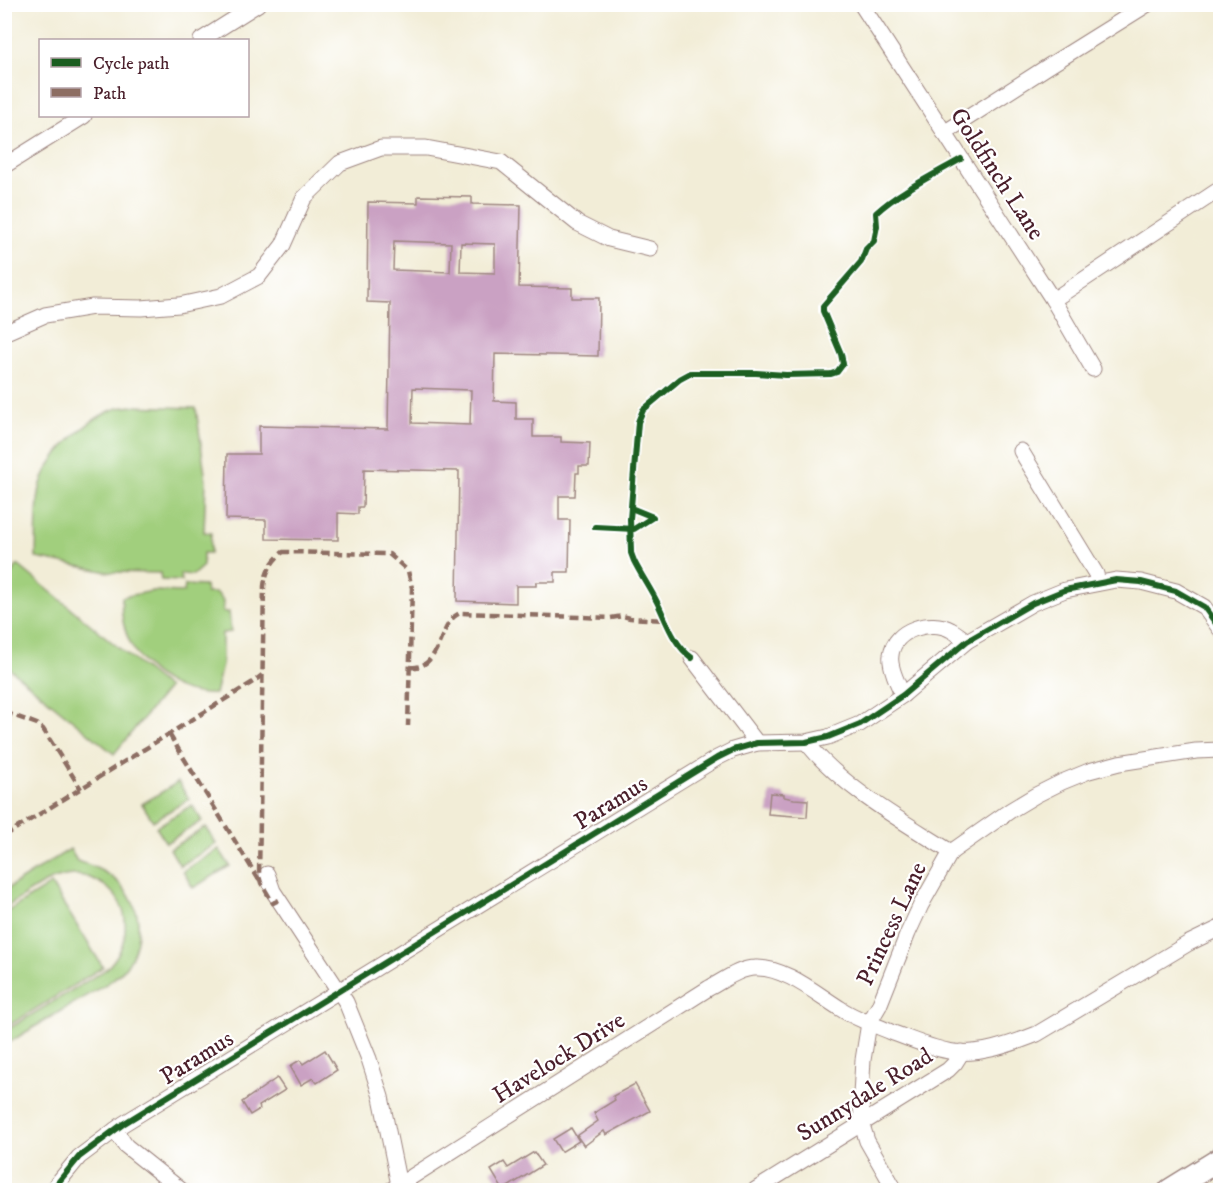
<svg xmlns="http://www.w3.org/2000/svg" width="1225" height="1195" font-family="'IM FELL DW Pica',serif">
<style>
.green{fill:#a1cf7d;stroke:#767754;stroke-width:1.5}
.building{fill:#caa1c3;fill-rule:evenodd}
.lines{fill:none;stroke-linecap:round;stroke-linejoin:round}
.minor-casing{stroke:#9e8681;stroke-width:17}
.primary-casing{stroke:#9e8681;stroke-width:25}
.minor{stroke:#fff;stroke-width:15}
.primary{stroke:#fff;stroke-width:22}
.quiet{stroke:#8d6e63;stroke-width:4.5;stroke-dasharray:9 4.5;stroke-linecap:butt}
.cycleway-casing{stroke:#fff;stroke-width:10}
.cycleway{stroke:#1b5e20;stroke-width:6}
.labels{text-anchor:middle;dominant-baseline:central;stroke-width:4.5;stroke-linejoin:round;paint-order:stroke}
.street-label{font-size:24px;fill:#4a1f2b;stroke:#fff}
</style>
<rect width="100%" height="100%" fill="#fff"/>
<filter id="ink" filterUnits="userSpaceOnUse"><feTurbulence type="fractalNoise" baseFrequency=".0167" numOctaves="2"/><feDisplacementMap in="SourceGraphic" scale="12" xChannelSelector="R" yChannelSelector="G"/><feConvolveMatrix kernelMatrix="1 2 1 2 8 2 1 2 1" color-interpolation-filters="sRGB"/></filter>
<filter id="wash" filterUnits="userSpaceOnUse"><feTurbulence type="fractalNoise" baseFrequency=".008" numOctaves="4" result="noise"/><feDisplacementMap in="SourceGraphic" scale="24" xChannelSelector="R" yChannelSelector="G"/><feGaussianBlur stdDeviation="1.35" result="paint"/><feColorMatrix in="noise" values="0 0 0 0 0 0 0 0 0 0 0 0 0 0 0 0 0 1.4 0 .05"/><feComposite in="paint" operator="in"/></filter>
<g filter="url(#wash)">
<rect width="100%" height="100%" fill="#f2edd7"/>
<g class="green">
<path d="M132,406L196,408L206,481L204,532L211,533L210,553H203V566L193,575L180,574L181,581L161,580L160,573L108,572L36,558C37,536 35,505 41,484C50,454 89,417 118,408C123,407 128,407 132,406Z"/>
<path d="M18,565L168,688L114,754L5,665V581Z"/>
<path d="M185,585L205,586L206,593H217L223,601V612H229L231,632L222,633V665L215,694C170,697 128,661 122,615C121,609 122,603 122,597L153,591L184,592Z"/>
<path d="M178,782L189,799L153,821L142,804Z"/>
<path d="M192,805L202,821L166,843L156,827Z"/>
<path d="M206,827L216,844L180,866L170,849Z"/>
<path d="M70,849L77,861C101,868 122,879 133,903C142,922 139,947 127,965C116,981 95,990 79,1000C54,1015 29,1030 5,1045V1031L105,970C130,947 134,908 105,886C97,880 85,875 75,875C49,875 26,895 5,908V890Z"/>
<path d="M219,849L230,866L193,888L183,871Z"/>
<path d="M51,884L103,967L5,1028V913Z"/>
</g>
<g id="blocks">
<g class="building">
<path d="M418,196L472,197V204L521,205L519,287L572,288V298H599L598,356L495,354L494,401L516,402V419H533V437H561V442L590,443L589,466H579V473H576L575,496H559V520H570L569,572H555V582H536V586H516V603L457,601L459,471L364,469L363,507H358V514L338,513V540L266,539V520L226,519L227,454H259V426L388,429L390,303L367,302L368,202L418,203ZM394,241L451,243L450,272L393,270ZM461,243L495,244V273L460,272ZM413,388L471,390L470,425L412,423Z"/>
<path d="M770,793L784,794V797L794,799L808,800L807,817L768,814Z"/>
<path d="M325,1050L337,1070L317,1083L313,1078L301,1085L290,1066L300,1060L303,1064Z"/>
<path d="M277,1078L285,1090L259,1106L260,1109L250,1115L242,1102Z"/>
<path d="M635,1084L650,1111L606,1135L604,1131L584,1146L577,1136L598,1121L594,1113L615,1100L613,1096Z"/>
<path d="M571,1128L579,1141L561,1152L553,1139Z"/>
<path d="M534,1152L543,1165L503,1190L491,1170L504,1162L508,1168Z"/>
</g>
</g>
</g>
<g filter="url(#ink)">
<use href="#blocks" fill-opacity="0" stroke="#9e8681" stroke-width="1.5"/>
<g class="lines">
<defs>
<g id="minor">
<path d="M861,4L1053,300L1093,369"/>
<path d="M201,40L258,4"/>
<path d="M944,133L1047,67L1148,4"/>
<path d="M4,166L84,116"/>
<path d="M1053,300L1220,189"/>
<path d="M4,333L45,315L93,307L141,308L179,305L221,296L259,276L283,245L304,198L340,163L381,148H426L501,162L577,223L609,239L650,249"/>
<path d="M1021,451L1096,574L1098,583"/>
<path d="M692,658L757,743"/>
<path d="M903,695C898,685 889,666 891,655C894,629 931,619 951,630C957,633 962,638 967,641"/>
<path d="M806,742C843,788 901,820 951,852"/>
<path d="M267,874L273,891L346,1002L369,1059L381,1097L400,1190"/>
<path d="M115,1130L126,1146L181,1190"/>
<path d="M52,1190L79,1157L123,1124L717,758L733,750L757,743L806,742L828,737L860,724L903,695L967,641L1033,603L1065,590L1116,580L1141,582L1176,591L1204,607L1220,629"/>
<path d="M391,1190L709,988C723,981 739,968 755,968C784,966 818,995 841,1009C856,1019 875,1025 891,1032C910,1039 928,1047 948,1051C976,1057 1012,1044 1037,1034L1189,943L1220,928"/>
<path d="M755,1190L948,1070L955,1063L962,1052"/>
<path d="M895,1190L867,1141L862,1125L861,1095L863,1060L869,1023L879,1006L908,933L921,905L951,852L1011,810L1036,795L1062,782L1089,771L1119,763L1196,751L1220,750"/>
</g>
<path id="primary" d="M1170,1190L1220,1159"/>
</defs>
<use href="#minor" class="minor-casing"/>
<use href="#primary" class="primary-casing"/>
<use href="#minor" class="minor"/>
<use href="#primary" class="primary"/>
<g class="quiet">
<path d="M410,667C437,670 438,635 452,619C453,617 458,614 460,613L611,618L623,616L630,618L666,620"/>
<path d="M4,712L37,724L43,729L81,789"/>
<path d="M169,734L259,880H260"/>
<path d="M4,836L253,682L262,675"/>
<path d="M279,900L273,903L261,883L259,876L264,586C266,571 272,561 283,552L389,554L408,571L412,588L408,726"/>
</g>
<defs>
<g id="cycleway">
<path d="M595,527L634,529L653,517L631,508"/>
<path d="M692,658C673,644 667,622 657,602C650,588 641,575 634,561L631,553L630,519L638,422L643,410L680,379L691,373H756L786,375L831,374L837,372L843,364L841,354L823,311V306L861,262L866,249L874,241L877,226L876,213C897,193 935,174 961,159"/>
<path d="M52,1190L79,1157L123,1124L717,758L733,750L757,743L806,742L828,737L860,724L903,695L967,641L1033,603L1065,590L1116,580L1141,582L1176,591L1204,607L1220,629"/>
</g>
</defs>
<use href="#cycleway" class="cycleway-casing"/>
<use href="#cycleway" class="cycleway"/>
</g>
</g>
<g class="labels">
<g class="street-label">
<text transform="translate(997 174) rotate(57)">Goldfinch Lane</text>
<text transform="translate(611 803) rotate(-32)">Paramus</text>
<text transform="translate(892 924) rotate(-65)">Princess Lane</text>
<text transform="translate(197 1058) rotate(-32)">Paramus</text>
<text transform="translate(559 1058) rotate(-32)">Havelock Drive</text>
<text transform="translate(865 1095) rotate(-32)">Sunnydale Road</text>
</g>
</g>
<rect width="1225" height="1195" fill="none" stroke="#fff" stroke-width="24"/>
<rect x="39" y="39" width="210" height="78" fill="#ffffff" stroke="#b7a5aa" stroke-width="1.5"/>
<rect x="51" y="58" width="30" height="9" fill="#1b5e20" stroke="#b7a5aa" stroke-width="1.5"/>
<text x="93" y="69" font-size="18" fill="#4a1f2b">Cycle path</text>
<rect x="51" y="88" width="30" height="9" fill="#8d6e63" stroke="#b7a5aa" stroke-width="1.5"/>
<text x="93" y="99" font-size="18" fill="#4a1f2b">Path</text>
</svg>
